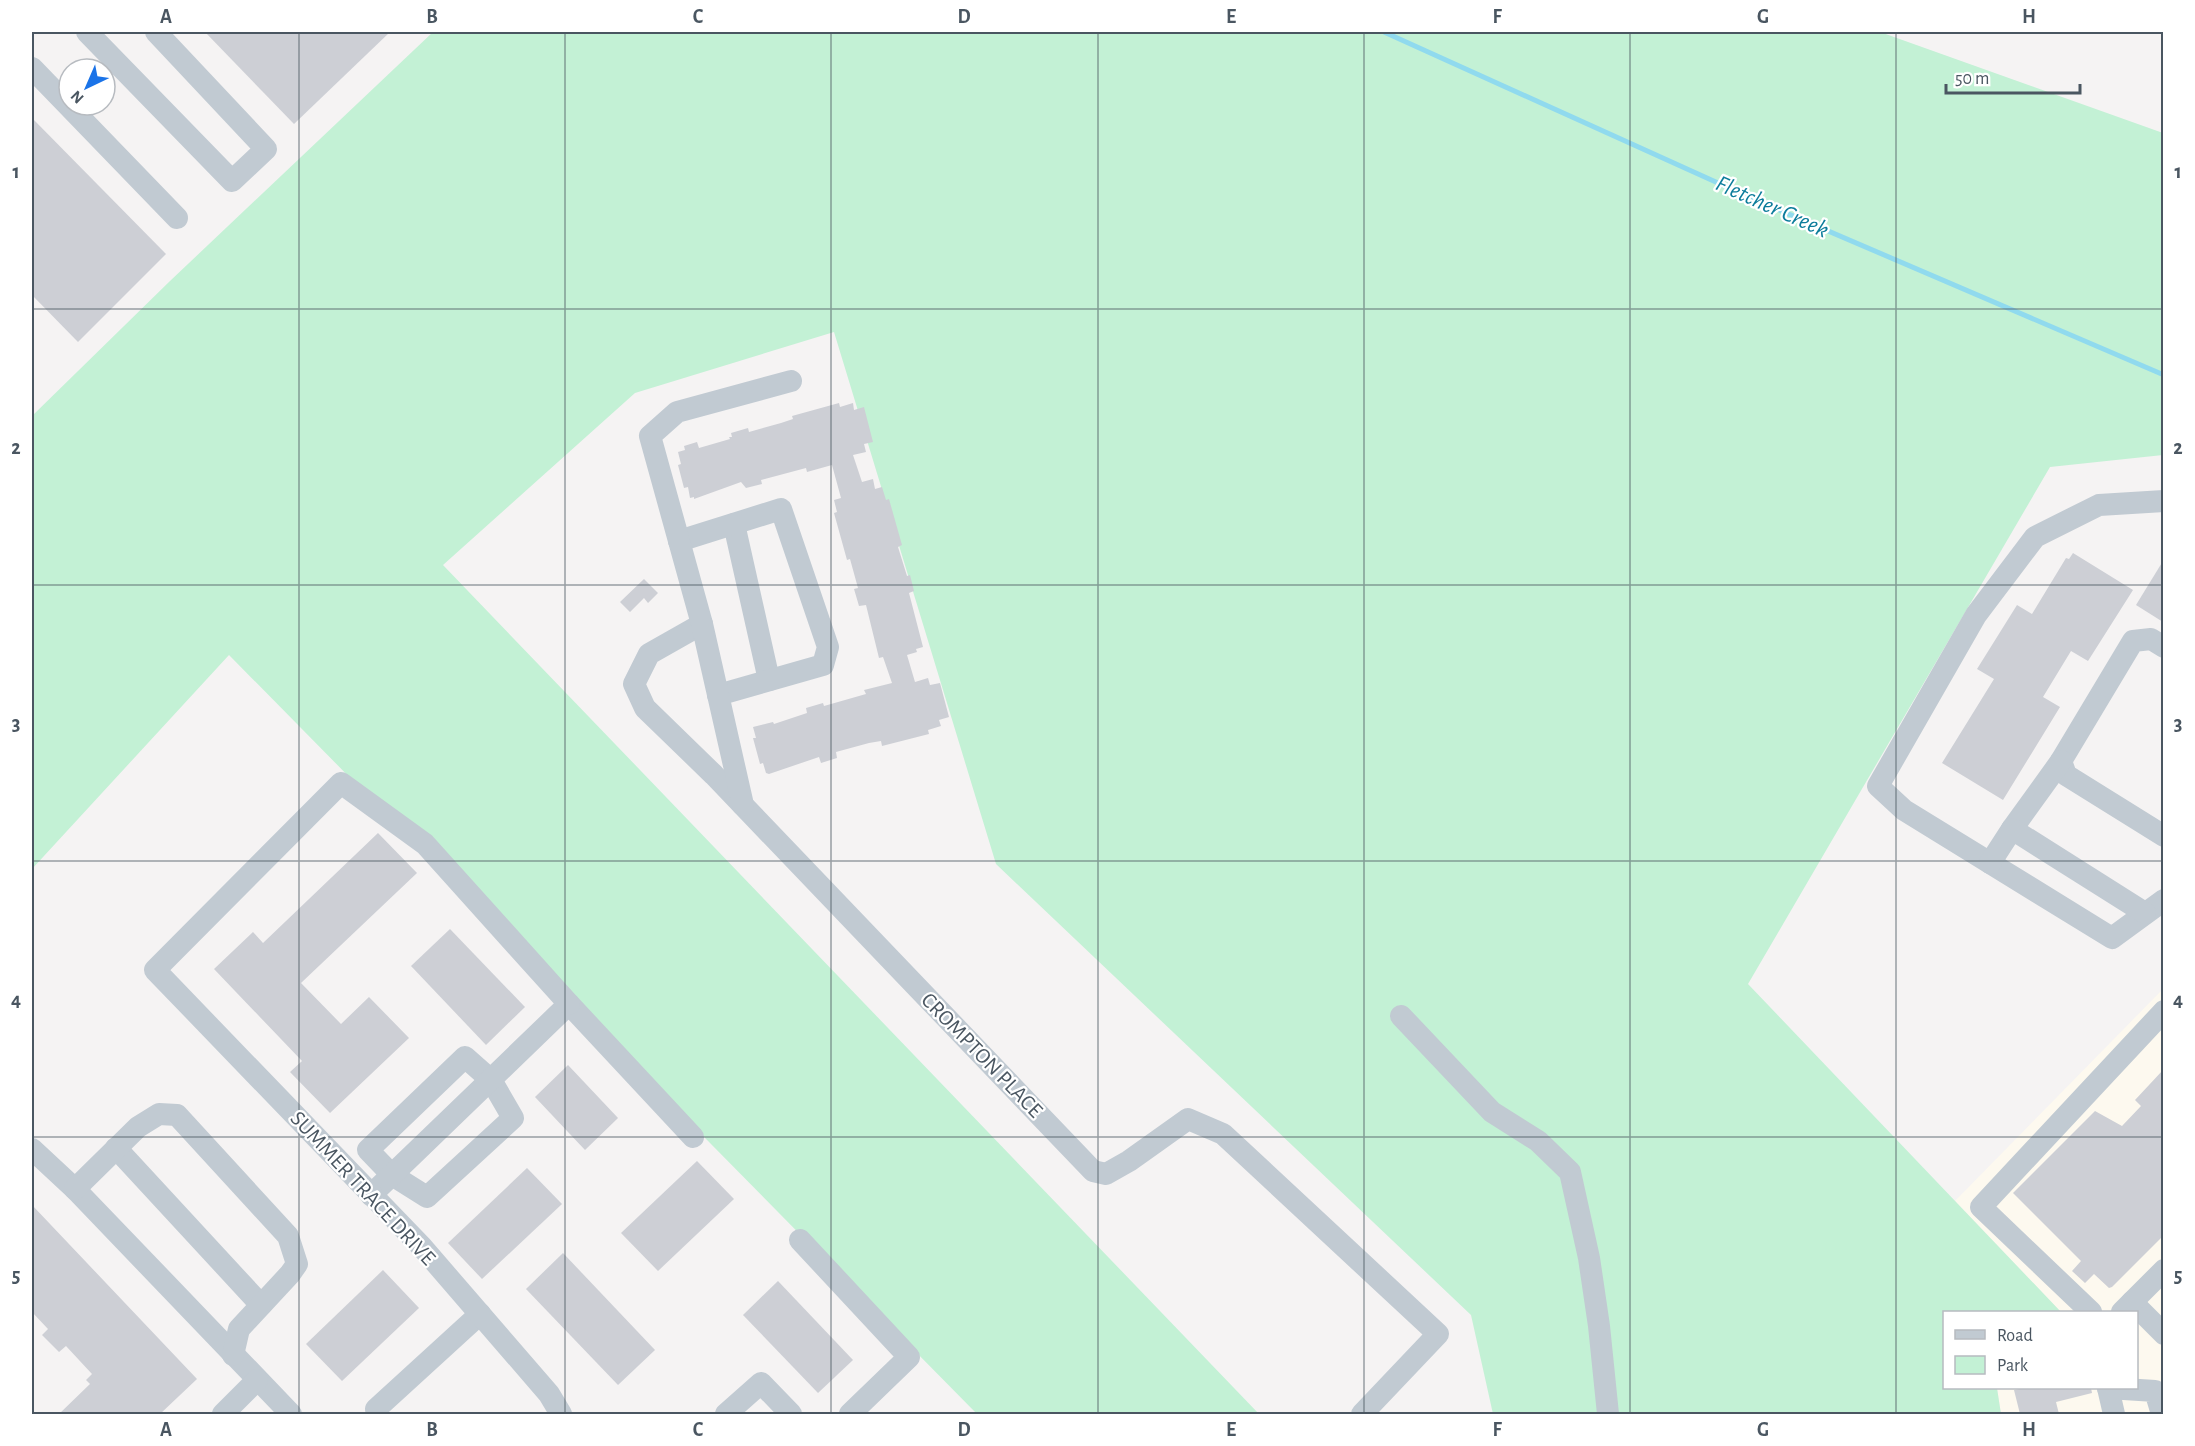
<svg xmlns="http://www.w3.org/2000/svg" width="2195" height="1446" font-family="'Alegreya Sans',sans-serif">
<style>
.commercial{fill:#fdf9ef}
.green{fill:#c3f1d5}
.lines{fill:none;stroke-linecap:round;stroke-linejoin:round}
.stream{stroke:#90daee;stroke-width:5}
.building{fill:#cdcfd5}
.minor{stroke:#c1cad2;stroke-width:22}
.grid{fill:none;stroke:#4a5661;stroke-width:1.5;stroke-opacity:0.55}
.labels{text-anchor:middle;dominant-baseline:central;stroke-width:4.5;stroke-linejoin:round;paint-order:stroke}
.street-label{font-size:22px;fill:#4a5661;stroke:#fff}
.water-label{font-size:24px;font-style:italic;fill:#0c7c9b;stroke:#fff}
.neatline{fill:none;stroke:#4a5661;stroke-width:2}
.grid-label{font-size:20px;text-anchor:middle;font-weight:bold;fill:#4a5661}
</style>
<rect width="100%" height="100%" fill="#f5f3f3"/>
<path class="commercial" d="M2163,989V1414H2001L1997,1388H2136V1312H2061L1955,1201Z"/>
<path class="green" d="M433,32H1880L2163,133V455L2050,467L1748,984L2061,1312H1944V1388H1997L2001,1414H1493L1471,1315L996,864L834,332L635,393L443,565L1259,1414H977L229,655L32,869V416L170,281Z"/>
<g class="lines">
<path class="stream" d="M1384,32L1749,197L2164,375"/>
</g>
<g class="building">
<path d="M205,32H390L294,124Z"/>
<path d="M32,118L166,254L78,342L32,295Z"/>
<path d="M839,403L840,407L853,403L854,410L864,407L873,442L864,444L866,452L853,455L862,482L873,479L875,489L882,487L886,500L889,499L902,545L898,547L907,576L910,575L914,591L909,593L923,647L916,649L917,652L907,655L915,682L928,678L930,685L940,683L949,717L939,720L941,726L928,730L929,734L882,746L881,741L869,743L836,752L837,758L821,763L819,757L769,774L766,773L763,763L760,764L753,738H756L753,727L773,722L774,724L807,713L806,708L823,703L824,706L866,694L864,690L892,683L883,657L879,658L866,605L859,606L854,589L858,588L850,559L847,560L834,513L837,512L834,500L841,498L832,465L807,472L806,468L761,480L762,484L746,488L741,482L694,499V497L690,498L688,487L684,488L678,465L681,464L678,452L685,450L684,446L697,442L699,448L730,439L729,437H732L731,433L748,428L749,432L781,423L793,419L792,416Z"/>
<path d="M2073,553L2133,590L2088,661L2071,651L2043,697L2060,707L2003,800L1942,763L1994,679L1977,669L2017,605L2032,614L2066,558L2069,559Z"/>
<path d="M2163,561V622L2136,605Z"/>
<path d="M644,579L658,593L648,603L644,598L630,612L620,602Z"/>
<path d="M378,833L417,873L301,983L341,1024L369,997L409,1038L330,1113L290,1072L302,1061L214,969L253,932L263,943Z"/>
<path d="M450,929L525,1007L486,1045L411,966Z"/>
<path d="M568,1065L618,1118L585,1150L535,1097Z"/>
<path d="M2163,1070V1236L2112,1287L2109,1288L2094,1274L2085,1283L2072,1271L2081,1261L2013,1193L2095,1111L2122,1126L2141,1106L2135,1100Z"/>
<path d="M697,1161L734,1199L658,1271L621,1233Z"/>
<path d="M527,1168L562,1204L482,1279L448,1243Z"/>
<path d="M32,1205L197,1379L160,1414H59L90,1384L86,1380L92,1374L66,1346L59,1352L42,1335L48,1329L32,1312Z"/>
<path d="M563,1253L655,1350L618,1385L526,1289Z"/>
<path d="M383,1270L419,1308L342,1381L306,1344Z"/>
<path d="M778,1281L853,1360L818,1393L743,1315Z"/>
<path d="M2024,1388H2091L2092,1393L2056,1402L2059,1414H2020L2014,1390Z"/>
</g>
<g class="lines">
<g class="minor">
<path d="M87,32L232,181L266,149L156,32"/>
<path d="M32,68L177,218"/>
<path d="M2164,501L2099,505L2035,537L1976,615L1878,786L1904,810L2112,938L2164,900"/>
<path d="M734,524L769,680"/>
<path d="M679,541L781,509L828,647L823,665L718,695"/>
<path d="M702,624L649,654L634,684L645,708L714,775L1093,1171L1106,1174L1129,1161L1188,1119L1223,1134L1438,1334L1362,1414"/>
<path d="M2164,647L2151,639L2133,641L2061,761L2066,775L2164,836"/>
<path d="M743,805L702,624L650,436L677,412L791,381"/>
<path d="M2012,829L2061,761"/>
<path d="M1990,863L2012,829L2145,913"/>
<path d="M1401,1016L1492,1112L1538,1141L1570,1172L1589,1258L1599,1326L1608,1414"/>
<path d="M465,1057L491,1080L513,1118L427,1197L392,1175L368,1150Z"/>
<path d="M116,1148L261,1305"/>
<path d="M32,1149L75,1189L291,1414"/>
<path d="M75,1189L138,1127L159,1114L177,1115L288,1236L297,1264L290,1274L239,1329L233,1355"/>
<path d="M371,1195L569,1004L693,1137"/>
<path d="M800,1240L909,1357L850,1414"/>
<path d="M2132,1302L2164,1334"/>
<path d="M2091,1312L1981,1207L2164,1011"/>
<path d="M2122,1312L2164,1270"/>
<path d="M2108,1388L2155,1391L2162,1414"/>
<path d="M2108,1388L2114,1414"/>
<path d="M376,1409L480,1314"/>
<path d="M223,1414L257,1380"/>
<path d="M561,1414L549,1394L422,1247L155,970L341,783L425,844L569,1004"/>
<path d="M726,1414L761,1383L791,1414"/>
</g>
</g>
<path class="grid" d="M299,32V1414M565,32V1414M831,32V1414M1098,32V1414M1364,32V1414M1630,32V1414M1896,32V1414M32,309H2164M32,585H2164M32,861H2164M32,1137H2164"/>
<g class="labels">
<g class="street-label">
<text transform="translate(982 1055) rotate(46)">CROMPTON PLACE</text>
<text transform="translate(363 1188) rotate(47)">SUMMER TRACE DRIVE</text>
</g>
<g class="water-label">
<text transform="translate(1772 207) rotate(24)">Fletcher Creek</text>
</g>
</g>
<rect width="2195" height="1446" fill="none" stroke="#ffffff" stroke-width="66"/>
<rect x="1943" y="1311" width="195" height="78" fill="#ffffff" stroke="#b7bbc0" stroke-width="1.5"/>
<rect x="1955" y="1330" width="30" height="9" fill="#c1cad2" stroke="#b7bbc0" stroke-width="1.5"/>
<text x="1997" y="1341" font-size="18" fill="#4a5661">Road</text>
<rect x="1955" y="1356" width="30" height="18" fill="#c3f1d5" stroke="#b7bbc0" stroke-width="1.5"/>
<text x="1997" y="1371" font-size="18" fill="#4a5661">Park</text>
<g transform="translate(87 87) rotate(224)"><circle r="28" fill="#ffffff" stroke="#b7bbc0" stroke-width="1.5"/>
<path d="M0-4.5L10 22L0 15L-10 22Z" fill="#1a73e8"/>
<text y="-9" font-size="16" font-weight="bold" text-anchor="middle" fill="#4a5661">N</text>
</g>
<path d="M1946 84v9h134v-9" fill="none" stroke="#4a5661" stroke-width="3"/>
<text x="1955" y="84" font-size="18" fill="#4a5661" stroke="#ffffff" stroke-width="4.5" paint-order="stroke">50 m</text>
<rect x="33" y="33" width="2129" height="1380" class="neatline"/>
<g class="grid-label">
<text x="166" y="23">A</text>
<text x="432" y="23">B</text>
<text x="698" y="23">C</text>
<text x="964" y="23">D</text>
<text x="1231" y="23">E</text>
<text x="1497" y="23">F</text>
<text x="1763" y="23">G</text>
<text x="2029" y="23">H</text>
<text x="16" y="178">1</text>
<text x="2178" y="178">1</text>
<text x="16" y="454">2</text>
<text x="2178" y="454">2</text>
<text x="16" y="730">3</text>
<text x="2178" y="730">3</text>
<text x="16" y="1006">4</text>
<text x="2178" y="1006">4</text>
<text x="16" y="1282">5</text>
<text x="2178" y="1282">5</text>
<text x="166" y="1436">A</text>
<text x="432" y="1436">B</text>
<text x="698" y="1436">C</text>
<text x="964" y="1436">D</text>
<text x="1231" y="1436">E</text>
<text x="1497" y="1436">F</text>
<text x="1763" y="1436">G</text>
<text x="2029" y="1436">H</text>
</g>
</svg>
